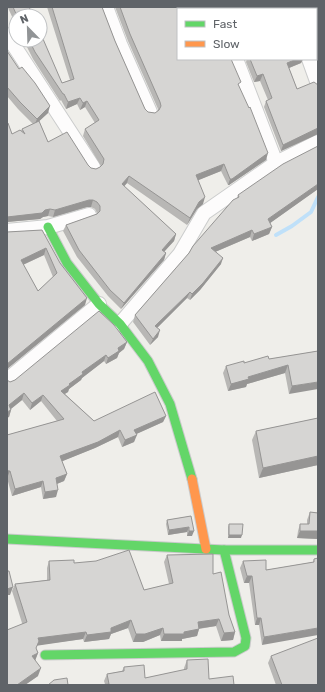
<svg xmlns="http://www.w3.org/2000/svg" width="325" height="692" font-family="Rubik,sans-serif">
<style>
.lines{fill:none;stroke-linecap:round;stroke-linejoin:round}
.stream{stroke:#bfe0f9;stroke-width:4}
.street-casing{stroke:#cbcccc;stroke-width:16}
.fast-casing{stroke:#cacacb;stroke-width:11}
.slow-casing{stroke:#cacacb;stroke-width:11}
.street{stroke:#fdfcfc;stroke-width:14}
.fast{stroke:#63d668;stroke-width:9}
.slow{stroke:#ff974d;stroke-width:9}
.wall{fill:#b8b7b5;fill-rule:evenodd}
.shaded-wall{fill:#969594}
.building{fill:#d6d5d3;stroke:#969594;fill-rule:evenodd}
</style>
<rect width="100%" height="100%" fill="#efeeea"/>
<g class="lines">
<path class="stream" d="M276,235L292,226L311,212L318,197"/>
<defs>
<g id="street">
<path d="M106,7L120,44L150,112"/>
<path d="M290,7L291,9"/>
<path d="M7,35L93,167"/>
<path d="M236,59L276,163"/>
<path d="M309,59L318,84"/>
<path d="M7,231L48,227L89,215"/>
<path d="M120,324L180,254L204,213L276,163L318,142"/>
<path d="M7,380L99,304"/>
</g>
<g id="fast">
<path d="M48,227L67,263L99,304L120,324L148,361L170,404L192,479"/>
<path d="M7,539L224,550H318"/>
<path d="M45,655L234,652L245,646L246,638L224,550"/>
</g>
<path id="slow" d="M192,479L206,549"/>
</defs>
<use href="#street" class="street-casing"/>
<use href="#fast" class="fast-casing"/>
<use href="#slow" class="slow-casing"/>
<use href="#street" class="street"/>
<use href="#fast" class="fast"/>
<use href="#slow" class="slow"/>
</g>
<g class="wall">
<path d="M7,7H36L30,8L33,16H16V25L8,8H7Z"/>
<path d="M47,7H102L115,41L145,109L148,112L155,113L158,111V109L128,41L115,7H287L178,9L239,87L266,160L229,185H228L221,171L198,180L203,204L197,209L187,225L127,183L124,186L176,234L174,241L164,252L166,253L164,260L121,309L108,296L77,257L63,231L66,225L97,214V213L95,209L91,207H87L53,217L48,216L43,217L40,219L7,222V123L12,134L21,131L22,129L33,124L18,109L7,96V51L48,113L39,121L48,142L88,165L91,168L96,169L100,167L101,166L83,136L85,129L95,123L85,107L80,110L77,104L66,109L61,100L60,101L33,59L26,45L25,46L23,40H40L62,83L70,80Z"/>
<path d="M299,7H318V59L316,55V9L299,8Z"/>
<path d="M247,59H303L301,63L289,68L297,89L318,85V134L281,151L264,107L266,101L268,100L260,81L254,82L246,62Z"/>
<path d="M318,189L270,223L272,227L269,234L252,241L250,237L215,252L221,264L200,290L190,300L187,298L157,328L158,337L150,345L133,322L135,315L237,198L238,195Z"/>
<path d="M42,230L60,263L85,305L7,369V232ZM44,255L53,277L38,291L23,265Z"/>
<path d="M127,342L124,349L119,353L117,358L106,364L104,361L82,378L81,380L69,389L68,392L65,394L94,421L166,416L163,422L136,434L134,442L122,447L118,437L95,448L62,461L67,474L64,481L57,484L56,497L43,499L41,487L12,496L7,478V435L57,421L41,401L30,410L22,400L11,409V410L9,417L10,382Z"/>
<path d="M318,351L289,394L285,373L247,384L246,387L228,391L223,373L226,366Z"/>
<path d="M318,418V465L259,478L252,440L256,431Z"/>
<path d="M310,512L318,513V539L297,538L298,531L300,524H307V520Z"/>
<path d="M191,516L192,536H187V532L168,535L166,524L167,520Z"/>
<path d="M229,524L241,538H228V527Z"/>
<path d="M167,555L213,574L229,615L235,632L233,640L221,641L216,626L199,629L197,636L182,639V641H161L160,635L143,642H133L128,628L111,634L109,639L84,642L83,639L37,645L36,648L38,653L35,660L38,676L25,685H7L22,623L12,591L15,584L47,580V568L49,561L74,563L144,590L169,584L164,562Z"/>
<path d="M318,558L262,645L259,625H255L249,583H244L240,568L243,561L266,570L313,562L314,559Z"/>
<path d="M271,656L318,685H276L268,663Z"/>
<path d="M187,660L209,679L105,684L104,681L107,674L122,671L124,667L145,678L184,670V668Z"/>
</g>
<g class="shaded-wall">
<path d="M297,59H303L301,63L284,70L287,63Z"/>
<path d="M263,74L260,81L254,82L257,76Z"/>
<path d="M80,98L77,104L66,109L68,102Z"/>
<path d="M87,101L85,107L80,110L83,103Z"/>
<path d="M50,106L48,113L34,126L37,119Z"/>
<path d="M318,128V134L281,151L283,145Z"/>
<path d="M268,153L266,160L229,185H228L230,179Z"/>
<path d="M224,164L221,171L194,182L196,175Z"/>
<path d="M129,176L127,183L120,191L122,184Z"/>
<path d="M318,184V189L266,226L268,219Z"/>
<path d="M205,197L203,204L197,209L187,225L190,218L199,202Z"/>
<path d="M89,200H93L91,207H87L53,217L55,210Z"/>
<path d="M50,209L48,216L43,217L40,219L7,222V217L9,216Z"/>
<path d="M272,227L269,234L252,241L254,234Z"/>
<path d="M252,230L250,237L208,255L211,248Z"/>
<path d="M176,234L174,241L160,256L162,250Z"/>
<path d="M46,248L44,255L18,267L21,260Z"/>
<path d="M166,253L164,260L121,309L124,303Z"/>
<path d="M223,258L221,264L200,290L190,300L192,294Z"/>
<path d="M190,292L187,298L152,333L155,326Z"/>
<path d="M87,298L85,305L7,369V364Z"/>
<path d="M160,330L158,337L150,345L153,339Z"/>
<path d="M127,342L124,349L119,353L117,358L106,364L108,358L118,348Z"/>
<path d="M106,355L104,361L82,378L81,380L69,389L68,392L59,397L61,391L69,384L82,372Z"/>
<path d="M288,365L285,373L247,384L246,387L228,391L231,384L248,377Z"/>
<path d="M318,382V389L289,394L292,386Z"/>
<path d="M24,393L22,400L7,412L9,405Z"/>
<path d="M43,395L41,401L30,410L32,403Z"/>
<path d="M11,410L9,417L7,418V412Z"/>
<path d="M166,416L163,422L132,436L134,430Z"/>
<path d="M120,430L118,437L95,448L58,463L60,456Z"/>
<path d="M137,435L134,442L122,447L125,440Z"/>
<path d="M318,456V465L259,478L263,468Z"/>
<path d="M8,471H10L7,478V475Z"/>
<path d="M67,474L64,481L54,485L56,478Z"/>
<path d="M43,481L41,487L12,496L15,489Z"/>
<path d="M58,490L56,497L43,499L45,492Z"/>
<path d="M189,527L187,532L168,535L169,530Z"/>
<path d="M189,531H194L192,536H187Z"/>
<path d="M300,531H318V539L297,538Z"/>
<path d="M229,535H242L241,538H228Z"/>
<path d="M247,576H252L249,583H244Z"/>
<path d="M13,587L10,595H7V589Z"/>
<path d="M257,618H261L259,625H255Z"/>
<path d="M219,619L216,626L196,629L198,622Z"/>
<path d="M131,620L128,628L111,634L109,639L84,642L87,635L111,628Z"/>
<path d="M163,628L160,635L143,642H133L136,634Z"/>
<path d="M318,628V635L262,645L264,637Z"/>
<path d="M199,629L197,636L182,639V641H161L164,634Z"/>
<path d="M86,632L83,639L35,646L38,638Z"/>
<path d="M235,632L233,640L221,641L224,633Z"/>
<path d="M38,653L35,661L32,656Z"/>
<path d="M41,668L38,676L25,685H17Z"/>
</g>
<g class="building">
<path d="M13,7H29L33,16H17Z"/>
<path d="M52,7H102L115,41L145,109L148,112L155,113L159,110L161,106L160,102L130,34L120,7H287L288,9H178V59H231L241,82L238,84L249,108L250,107L268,153L232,179H230L224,164L196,175L205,197L199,202L190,218L129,176L122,184L176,234L162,250L166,253L124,303L110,290L79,250L66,225L97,214L100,211V206L97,202L93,200H89L55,210L50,209L45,210L42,213L7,217V123H8L12,134L20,130L25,134L22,129L39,121L48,142L67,132L88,165L91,168L96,169L100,167L103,164L104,159L85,129L99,120L87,101L83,103L80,98L68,102L64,94H63L35,52L29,40H40V32L62,83L74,79Z"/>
<path d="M300,7H318V47L316,46V9H297Z"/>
<path d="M7,51L19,69L22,67L35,83L50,106L37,119L20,102L7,87Z"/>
<path d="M250,59H297L287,63L297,89L314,82L318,85V128L283,145L266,101L272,98L263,74L257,76Z"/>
<path d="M318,146V184L268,219L272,227L254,234L252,230L211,248L223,258L203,283L192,294L190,292L155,326L160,330L153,339L135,315L189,253L193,246L233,200L239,197L238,195L283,164Z"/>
<path d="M42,230L60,263L87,298L7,364V232ZM46,248L57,273L38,291L21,260Z"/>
<path d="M99,311L114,325L127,342L118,348L119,351L108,358L106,355L82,372L83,374L69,384L70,385L61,391L94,421L155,392L166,416L134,430L137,435L125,440L120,430L98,442L60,456L67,474L56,478L58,490L45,492L43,481L15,489L10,471H8V470H7V435L64,419L43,395L32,403L24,393L9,405L11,410L7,412V380L10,382L15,380Z"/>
<path d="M318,351V382L292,386L288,365L248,377L249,379L231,384L226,366L244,361V363L268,356L269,359Z"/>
<path d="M318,418V456L263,468L256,431Z"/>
<path d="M310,512L318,513V531H300V524H309Z"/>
<path d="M191,516L194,531H189V527L169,530L167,520Z"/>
<path d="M229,524H243L242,535H229Z"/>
<path d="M129,550L144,590L173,583L167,555L213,554V574L221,572L229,615L235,632L224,633L219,619L198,622L199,629L184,632V634H164L163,628L145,634H136L131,620L111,628V632L87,635L86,632L38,638L39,641L36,648L38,653L32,656L41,668L17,685H7V630L27,622L15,584L50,580L49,561L74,560V563L96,561Z"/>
<path d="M318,558V628L264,637L261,618H257L252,576H247L243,561L266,560V570L314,562V559Z"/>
<path d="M7,571H9L13,587L7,589Z"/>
<path d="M318,638V685H282L271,656Z"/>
<path d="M208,659L209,679L233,676L234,685H99L109,684L107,674L124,671V667L144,665L145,678L187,669V660Z"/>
<path d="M67,678L68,685H48L54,680Z"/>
</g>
<rect width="325" height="692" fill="none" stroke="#5f6368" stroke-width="16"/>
<rect x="177" y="8" width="140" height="52" fill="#ffffff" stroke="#bfc1c3"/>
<rect x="185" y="21" width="20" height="6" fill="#63d668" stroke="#bfc1c3"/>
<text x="213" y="28" font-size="12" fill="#5f6368">Fast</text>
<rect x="185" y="41" width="20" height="6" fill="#ff974d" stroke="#bfc1c3"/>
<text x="213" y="48" font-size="12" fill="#5f6368">Slow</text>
<g transform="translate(28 28) rotate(337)"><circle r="19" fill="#ffffff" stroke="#bfc1c3"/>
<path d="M0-3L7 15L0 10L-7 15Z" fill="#919496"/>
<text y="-6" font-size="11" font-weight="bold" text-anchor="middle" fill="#5f6368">N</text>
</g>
</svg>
